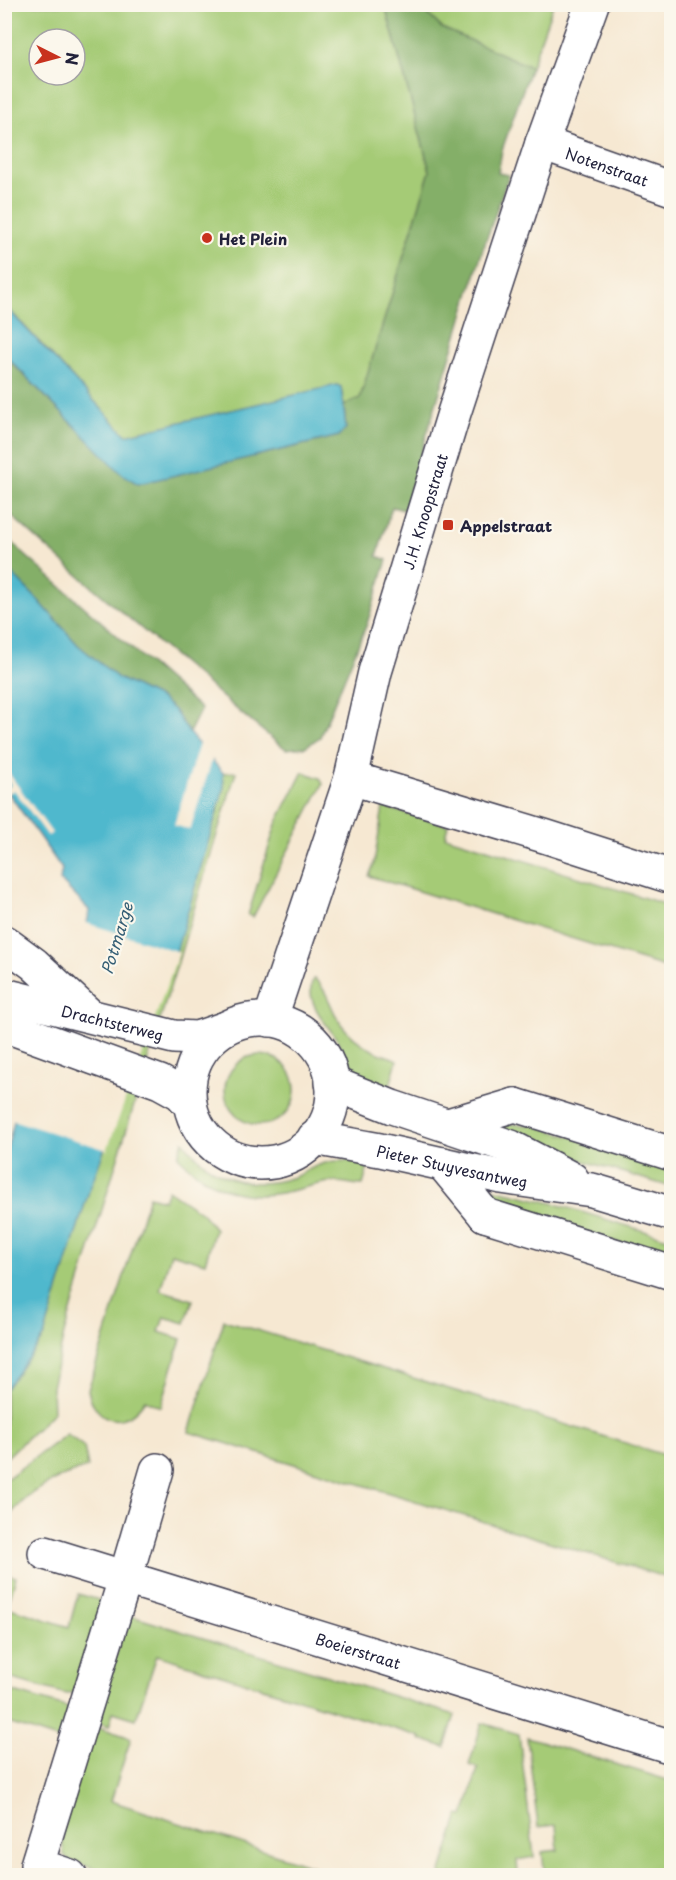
<svg xmlns="http://www.w3.org/2000/svg" width="676" height="1880" font-family="'Playpen Sans',sans-serif">
<style>
.green{fill:#a5cb76;stroke:#647658;stroke-width:1.5;fill-rule:evenodd}
.forest{fill:#84af67;stroke:#536851;stroke-width:1.5}
.water{fill:#4fb8cd;stroke:#386d84;stroke-width:1.5}
.pier{fill:#f6e8d2}
.lines{fill:none;stroke-linecap:round;stroke-linejoin:round}
.minor-casing{stroke:#424052;stroke-width:36}
.major-casing{stroke:#424052;stroke-width:36}
.minor{stroke:#fff;stroke-width:33}
.major{stroke:#fff;stroke-width:33}
.poi-dot{fill:#c8321e;stroke:#fbf7ec;stroke-width:2}
.labels{text-anchor:middle;dominant-baseline:central;stroke-width:4.5;stroke-linejoin:round;paint-order:stroke}
.street-label{font-size:15px;fill:#22223b;stroke:#fbf7ec}
.poi-label{font-size:15px;font-weight:bold;fill:#22223b;stroke:#fbf7ec;text-anchor:start}
.water-label{font-size:16px;font-style:italic;fill:#345e75;stroke:#fbf7ec}
</style>
<rect width="100%" height="100%" fill="#fbf7ec"/>
<filter id="ink" filterUnits="userSpaceOnUse"><feTurbulence type="fractalNoise" baseFrequency=".0167" numOctaves="2"/><feDisplacementMap in="SourceGraphic" scale="12" xChannelSelector="R" yChannelSelector="G"/><feConvolveMatrix kernelMatrix="1 2 1 2 8 2 1 2 1" color-interpolation-filters="sRGB"/></filter>
<filter id="wash" filterUnits="userSpaceOnUse"><feTurbulence type="fractalNoise" baseFrequency=".008" numOctaves="4" result="noise"/><feDisplacementMap in="SourceGraphic" scale="24" xChannelSelector="R" yChannelSelector="G"/><feGaussianBlur stdDeviation="1.35" result="paint"/><feColorMatrix in="noise" values="0 0 0 0 0 0 0 0 0 0 0 0 0 0 0 0 0 1.4 0 .05"/><feComposite in="paint" operator="in"/></filter>
<g filter="url(#wash)">
<rect width="100%" height="100%" fill="#f6e8d2"/>
<g class="green">
<path d="M5,5H385L430,171L360,399L344,405L341,387L337,385L126,435L5,305ZM39,39H75V75H39Z"/>
<path d="M418,5H553L531,67L442,28Z"/>
<path d="M236,772L64,1334L52,1387L53,1413L5,1459V1390L44,1336L88,1194L176,952L224,788L223,773Z"/>
<path d="M303,772L320,778L323,784L253,917L248,915L276,824Z"/>
<path d="M383,807L448,825L445,836L671,906V969L369,876L374,864Z"/>
<path d="M313,979H315C329,992 330,1009 341,1024C350,1036 366,1048 379,1053C385,1056 392,1057 397,1060L389,1089C377,1084 366,1079 357,1070C347,1061 342,1049 336,1038C325,1022 304,1001 313,979Z"/>
<circle cx="260" cy="1090" r="35"/>
<path d="M505,1124L533,1125L671,1167V1187L584,1161L503,1132L500,1127Z"/>
<path d="M183,1141C211,1178 249,1192 294,1177C302,1174 310,1168 319,1165C336,1158 351,1161 369,1164L368,1167L363,1185C352,1185 342,1181 331,1182C314,1184 298,1190 281,1193C239,1201 207,1186 178,1156Z"/>
<path d="M485,1187L552,1203L671,1239V1260L498,1204L481,1189Z"/>
<path d="M168,1190L202,1213L215,1229L205,1263L171,1253L160,1290L193,1300L185,1323L164,1317L159,1332L181,1339L161,1407L145,1400C126,1430 95,1424 88,1390L149,1196L164,1200Z"/>
<path d="M224,1320L671,1457V1579L189,1432Z"/>
<path d="M67,1434L84,1447L88,1467C51,1480 29,1490 5,1521V1480Z"/>
<path d="M4,1573L16,1577L7,1607L69,1627L78,1594L103,1601L75,1693L66,1694L5,1677Z"/>
<path d="M128,1615L455,1715L445,1747L420,1739L421,1737L157,1655L136,1719L113,1712L109,1726L100,1723L98,1727L131,1738L111,1801L339,1875H118L70,1861L64,1855L61,1833Z"/>
<path d="M4,1689L69,1708L60,1740L5,1722Z"/>
<path d="M482,1723L519,1734L534,1857L517,1860L518,1875H440L459,1815L464,1816L478,1768L469,1765Z"/>
<path d="M527,1737L671,1781V1875H545L542,1852L558,1850L556,1825L538,1827Z"/>
</g>
<g class="forest">
<path d="M385,5H418L442,28L531,67L502,150L498,173L509,175L483,249L404,510L392,507L377,556L387,560L367,624L320,737L305,747L286,749C253,725 223,697 191,670C128,618 65,565 5,510L4,355L122,473L138,484L339,436L346,428L344,405L360,398L430,171Z"/>
<path d="M4,534L25,555L201,709L189,733L174,710L161,699L118,678L78,645L38,600L5,567Z"/>
</g>
<g class="water">
<path d="M4,305L126,435L337,385L341,387L346,428L339,436L138,484L122,474L5,355Z"/>
<path d="M5,567L38,600L78,645L118,678L161,699L174,710L189,733L223,773L224,788L176,952L88,1194L44,1336L5,1390V1157L14,1121L88,919L89,910L60,880L62,869L5,788Z"/>
</g>
<g class="pier">
<path d="M200,741L213,757L190,830L174,825Z"/>
<path d="M5,768L52,833L48,836L14,790L6,795L5,790L11,785L5,777Z"/>
<path d="M83,922L179,952L107,1150L12,1120Z"/>
</g>
</g>
<g filter="url(#ink)">
<g class="lines">
<defs>
<g id="minor">
<path id="s1" d="M542,143L672,189"/>
<path d="M351,778L544,836L672,877"/>
<path id="s2" d="M270,1020L351,778L375,672L454,413L542,143L592,4"/>
<path d="M515,1105L672,1154"/>
<path d="M485,1215L672,1273"/>
<path id="s3" d="M45,1553L672,1747"/>
<path d="M70,1876L37,1865L125,1579L157,1470"/>
</g>
<g id="major">
<path d="M4,942L34,964L87,1013"/>
<path id="s4" d="M4,995L174,1037L197,1038L223,1029"/>
<circle cx="261" cy="1091" r="72"/>
<path d="M4,1025L160,1082L180,1093L190,1104"/>
<path d="M332,1083L392,1107L511,1147L572,1179"/>
<path d="M448,1125L515,1105"/>
<path id="s5" d="M314,1138L380,1150L501,1177L592,1190L672,1214"/>
<path d="M443,1164L485,1215"/>
</g>
</defs>
<use href="#minor" class="minor-casing"/>
<use href="#major" class="major-casing"/>
<use href="#minor" class="minor"/>
<use href="#major" class="major"/>
</g>
</g>
<g class="poi-dot">
<circle cx="207" cy="238" r="6"/>
<rect x="442" y="519" width="12" height="12" rx="3"/>
</g>
<g class="labels">
<g class="street-label">
<text stroke="none"><textPath href="#s1" startOffset="69">Notenstraat</textPath></text>
<text stroke="none"><textPath href="#s2" startOffset="532">J.H. Knoopstraat</textPath></text>
<text stroke="none"><textPath href="#s4" startOffset="112">Drachtsterweg</textPath></text>
<text stroke="none"><textPath href="#s5" startOffset="141">Pieter Stuyvesantweg</textPath></text>
<text stroke="none"><textPath href="#s3" startOffset="328">Boeierstraat</textPath></text>
</g>
<g class="poi-label">
<text x="219" y="238">Het Plein</text>
<text x="460" y="525">Appelstraat</text>
</g>
<g class="water-label">
<text transform="translate(116 938) rotate(-73)">Potmarge</text>
</g>
</g>
<rect width="676" height="1880" fill="none" stroke="#fbf7ec" stroke-width="24"/>
<g transform="translate(57 57) rotate(96)"><circle r="28" fill="#fbf7ec" stroke="#a4a2a5" stroke-width="1.5"/>
<path d="M0-4.5L10 22L0 15L-10 22Z" fill="#c8321e"/>
<text y="-9" font-size="16" font-weight="bold" text-anchor="middle" fill="#22223b">N</text>
</g>
</svg>
